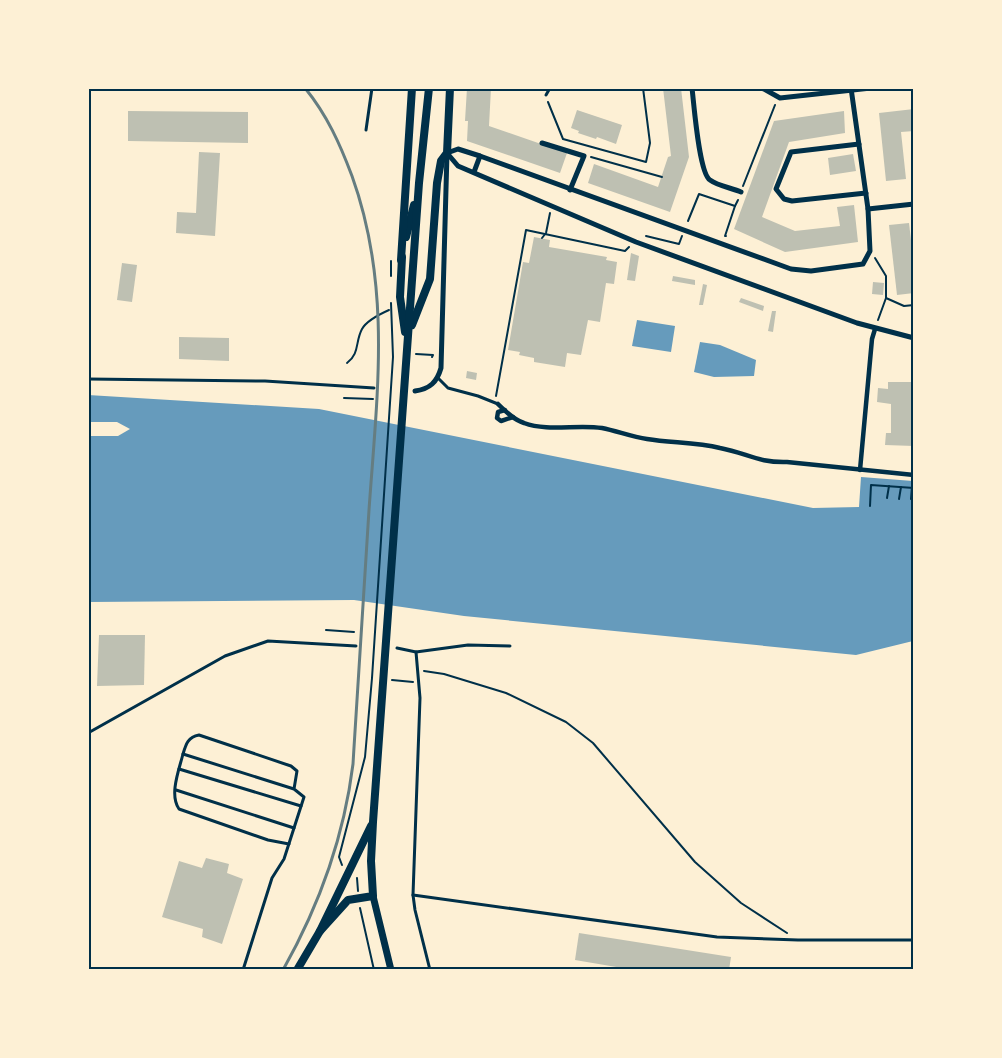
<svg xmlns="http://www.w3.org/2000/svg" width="1002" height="1058" font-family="Manrope,sans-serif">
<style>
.water{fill:#669bbc}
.pier{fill:#fdf0d5}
.building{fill:#bec0b2}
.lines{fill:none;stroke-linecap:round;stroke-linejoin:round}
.path{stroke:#003049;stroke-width:2}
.service{stroke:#003049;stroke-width:3}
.pedestrian{stroke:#003049;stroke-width:4.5}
.minor{stroke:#003049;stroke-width:5}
.tertiary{stroke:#003049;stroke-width:7}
.secondary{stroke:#003049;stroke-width:8}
.rail{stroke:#657d81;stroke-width:3}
.neatline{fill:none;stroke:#003049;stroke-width:2}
</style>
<rect width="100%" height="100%" fill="#fdf0d5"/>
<g class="water">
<path d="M637,320L675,326L671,352L632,346Z"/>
<path d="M700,342L720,345L756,360L754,376L714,377L694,372Z"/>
<path d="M88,395L319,409L813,508L859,507L861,477L913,481V641L856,655L464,616L354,600L89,602Z"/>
</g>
<path class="pier" d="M89,422H117L130,429L118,436H88Z"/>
<g class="building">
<path d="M467,88H491L489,126L567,153L560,173L467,141L468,121H465Z"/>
<path d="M663,88H681L689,157L670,212L588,183L594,164L658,187L668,157L671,156Z"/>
<path d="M914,109V131L901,132L906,179L886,181L879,113Z"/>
<path d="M577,110L622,125L616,144L597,137L596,139L578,133L579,131L571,128Z"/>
<path d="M128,111L248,112V143L128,141Z"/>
<path d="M844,111L845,133L789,142L762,217L795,231L840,226L837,207L854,205L858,242L785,252L734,229L774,121Z"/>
<path d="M199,152L220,153L215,236L176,233L177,212L196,213Z"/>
<path d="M853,154L856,171L830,175L828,158Z"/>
<path d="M909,223L914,265V293L897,295L889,225Z"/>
<path d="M534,237L550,240L549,247L607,257L606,260L617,262L614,284L606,283L600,322L588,320L581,355L567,353L565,367L534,362V358L519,355L520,352L508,350L523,262L529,263Z"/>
<path d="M631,253L639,256L635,281L627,280Z"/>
<path d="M122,263L137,265L132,302L117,300Z"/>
<path d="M673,276L695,280V285L672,281Z"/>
<path d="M873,282L884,283L883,295L872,294Z"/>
<path d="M703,284L707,285L703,305H699Z"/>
<path d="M741,298L764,306L763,311L739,302Z"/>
<path d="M772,311H776L773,332L768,331Z"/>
<path d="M179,337L229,338V361L179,359Z"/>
<path d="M467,371L477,373L476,380L466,378Z"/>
<path d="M888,382H914V446L885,445L886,433H891V404L877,402L878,388L888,389Z"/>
<path d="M99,635H145L144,685L97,686Z"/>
<path d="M206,858L229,864L227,873L243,879L222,944L202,937L203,929L162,917L179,861L202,868Z"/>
<path d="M579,933L731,957L729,970H634L575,960Z"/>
</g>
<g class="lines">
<g class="path">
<path d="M548,102L563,139L646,162L650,143L643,88"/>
<path d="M591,157L662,177"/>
<path d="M743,186L775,105"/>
<path d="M688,221L699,194L735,206L738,200"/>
<path d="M646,236L679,244L682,236"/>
<path d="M726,236H725L735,206"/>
<path d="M542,238L546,233L550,213"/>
<path d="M875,258L886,276V298L878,320"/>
<path d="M391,276V261"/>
<path d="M886,298L904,306L914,305"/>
<path d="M416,354L433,355L432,357"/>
<path d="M347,363C360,353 355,342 362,329C367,320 380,314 389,310"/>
<path d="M496,396L526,230L625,251L629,247"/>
<path d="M344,398L373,399"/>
<path d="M88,403L90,422"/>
<path d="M887,498L889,486"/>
<path d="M899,499L901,487"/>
<path d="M911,499L912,486"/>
<path d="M870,506L871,485L914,488"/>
<path d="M326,630L354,632"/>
<path d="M424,671L444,674L506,693L566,722L593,743L695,862L741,903L787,933"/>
<path d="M392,680L413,682"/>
<path d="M342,865L339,857L365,757L372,678L393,357L391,303"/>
<path d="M357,878L358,891"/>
<path d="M360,908L374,970"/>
</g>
<g class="service">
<path d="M546,95L550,88"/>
<path d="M366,130L372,88"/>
<path d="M438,378L448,388L478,396L498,404"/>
<path d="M88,379L265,381L374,388"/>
<path d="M397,648L416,652L468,645L510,646"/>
<path d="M416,652L420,698L413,895L415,910L430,970"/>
<path d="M88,733L225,656L268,641L356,646"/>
<path d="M183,754C179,770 169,795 179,809L268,840L289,844"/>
<path d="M179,769L301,806"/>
<path d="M176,790L294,828"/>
<path d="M413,895L717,937L798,940H914"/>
<path d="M243,970L272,878L284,859L304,797L294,789L183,754C186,744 188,737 199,735L291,766L297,771L294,789"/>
</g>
<g class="pedestrian">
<path d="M498,404C505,411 514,420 524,423C548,432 577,424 602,428C617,431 632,437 647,439C671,443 696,442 720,448C747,453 758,463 787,462L914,475"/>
<path d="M505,410L498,412L497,418L501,421L513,417"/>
<path d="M860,470L872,339L875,329"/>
</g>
<g class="minor">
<path d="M692,88C694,104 699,173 710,180C718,186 732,188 741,192"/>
<path d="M762,88L780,98L871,88"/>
<path d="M542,143L584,156L570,190"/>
<path d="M859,144L791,152L776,189L784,199L792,201L866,193"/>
<path d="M447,153L458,149L480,156L791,269L811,271L863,264L870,251L868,209L851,88"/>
<path d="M447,153L458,166L636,242L857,323L914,338"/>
<path d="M474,172L480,156"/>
<path d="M868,209L914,204"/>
<path d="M415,391C430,389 437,382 441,368L447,153"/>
</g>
<path class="tertiary" d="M373,896L391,970"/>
<g class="secondary">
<path d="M406,237L414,205"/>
<path d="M402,257L400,297L405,332"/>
<path d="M401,260L412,88"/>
<path d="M412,325L430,279L437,183L441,161L447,153L450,88"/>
<path d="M320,931L348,900L373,896L371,861L373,822L419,183L429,88"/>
<path d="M297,970L320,931L371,826"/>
</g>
<path class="rail" d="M283,970C319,906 344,837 353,764C358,679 364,594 369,510C377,395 392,287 352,176C340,144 327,115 305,88"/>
</g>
<rect width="1002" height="1058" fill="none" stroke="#fdf0d5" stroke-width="180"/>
<rect x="90" y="90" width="822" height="878" class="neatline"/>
</svg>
